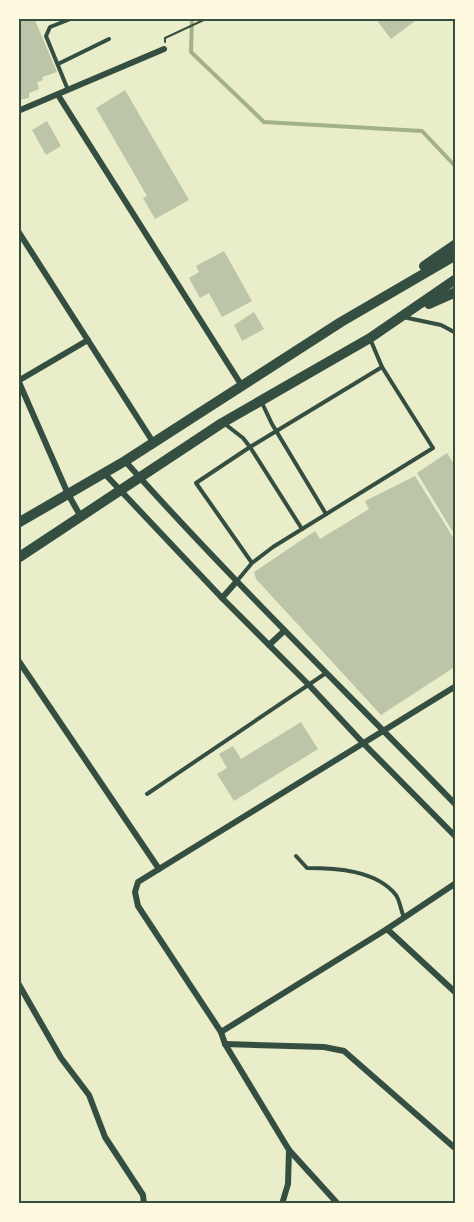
<svg xmlns="http://www.w3.org/2000/svg" width="474" height="1222" font-family="Overpass,sans-serif">
<style>
.lines{fill:none;stroke-linecap:round;stroke-linejoin:round}
.stream{stroke:#a3b18a;stroke-width:4}
.building{fill:#bcc5a7}
.path{stroke:#344e41;stroke-width:2}
.service{stroke:#344e41;stroke-width:4}
.minor{stroke:#344e41;stroke-width:6}
.primary{stroke:#344e41;stroke-width:10}
.neatline{fill:none;stroke:#344e41;stroke-width:2}
</style>
<rect width="100%" height="100%" fill="#e9edc9"/>
<g class="lines">
<path class="stream" d="M192,18L191,52L264,122L422,131L456,167"/>
</g>
<g class="building">
<path d="M18,18H34L57,72L42,77L43,80L37,82L39,89L29,93V98L18,100Z"/>
<path d="M375,18H419L391,39Z"/>
<path d="M125,90L189,200L155,219L143,198L147,196L96,108Z"/>
<path d="M47,121L61,146L46,155L32,130Z"/>
<path d="M224,251L252,301L222,317L209,293L200,298L189,278L199,272L196,266Z"/>
<path d="M254,312L264,329L242,341L234,325Z"/>
<path d="M447,453L456,467V537L417,473Z"/>
<path d="M415,476L456,542V666L381,715L256,579L254,572L315,531L320,539L369,509L365,501Z"/>
<path d="M301,722L318,749L234,801L217,774L227,768L219,754L233,746L241,759Z"/>
</g>
<g class="lines">
<path class="path" d="M165,42V38L208,18"/>
<g class="service">
<path d="M58,64L109,39"/>
<path d="M68,90L46,36L50,27L73,18"/>
<path d="M403,317L441,325L456,333"/>
<path d="M371,341L382,367"/>
<path d="M262,403L272,424L326,514"/>
<path d="M225,424L243,438L250,447L302,529"/>
<path d="M237,581L252,563L273,547L433,448L382,367L250,447L196,483L252,563"/>
<path d="M147,794L326,673"/>
<path d="M296,856L307,868C336,868 376,870 396,895C400,901 401,911 404,917"/>
</g>
<g class="minor">
<path d="M58,95L242,386"/>
<path d="M18,111L164,49"/>
<path d="M18,231L153,442"/>
<path d="M18,380L68,494L81,517"/>
<path d="M18,381L88,340"/>
<path d="M125,461C231,580 346,691 456,805"/>
<path d="M104,473L222,598L309,685L363,743L456,837"/>
<path d="M222,598L237,581"/>
<path d="M269,645L284,631"/>
<path d="M18,660L159,869"/>
<path d="M387,929L456,993"/>
<path d="M18,983L61,1058L89,1095L105,1137L143,1195L144,1204"/>
<path d="M221,1032L387,929L456,883"/>
<path d="M225,1044L324,1047L344,1051L456,1149"/>
<path d="M282,1204L288,1184L289,1150"/>
<path d="M338,1204L289,1150L225,1044L221,1032L138,906L135,892L138,882L456,686"/>
</g>
<g class="primary">
<path d="M424,266L456,244"/>
<path d="M429,304L456,292"/>
<path d="M18,523L125,461L341,322L456,255"/>
<path d="M18,558L222,423L370,338L456,279"/>
</g>
</g>
<rect width="474" height="1222" fill="none" stroke="#fefae0" stroke-width="39"/>
<rect x="20" y="20" width="434" height="1182" class="neatline"/>
</svg>
